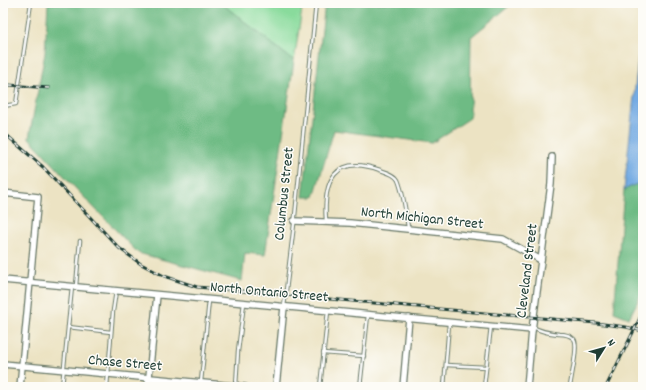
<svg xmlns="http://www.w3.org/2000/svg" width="646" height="390" font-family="Dekko,sans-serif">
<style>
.green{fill:#89db9c;stroke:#548c68}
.forest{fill:#6ebb84;stroke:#467c5c}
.water{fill:#75abe3;stroke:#4a748c}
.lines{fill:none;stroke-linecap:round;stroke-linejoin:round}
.lane-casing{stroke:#677766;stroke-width:4.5}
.street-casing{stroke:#677766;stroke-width:8}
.lane{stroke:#fff;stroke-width:2.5}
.street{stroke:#fff;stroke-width:5.5}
.rail-casing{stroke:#1f3d34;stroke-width:3}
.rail{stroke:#fdfcf7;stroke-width:1.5;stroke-dasharray:4.5;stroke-linecap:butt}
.labels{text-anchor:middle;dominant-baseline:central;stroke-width:3;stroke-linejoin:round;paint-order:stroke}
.street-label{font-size:15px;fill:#1f3d34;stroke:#fdfcf7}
</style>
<rect width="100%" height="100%" fill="#fdfcf7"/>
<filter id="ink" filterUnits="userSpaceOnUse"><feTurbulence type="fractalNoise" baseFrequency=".025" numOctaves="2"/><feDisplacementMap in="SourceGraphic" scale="8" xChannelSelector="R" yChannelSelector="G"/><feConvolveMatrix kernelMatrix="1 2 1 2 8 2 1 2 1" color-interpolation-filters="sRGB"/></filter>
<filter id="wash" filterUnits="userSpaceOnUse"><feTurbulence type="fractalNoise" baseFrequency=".012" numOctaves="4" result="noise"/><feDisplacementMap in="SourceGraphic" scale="16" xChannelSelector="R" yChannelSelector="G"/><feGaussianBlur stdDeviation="0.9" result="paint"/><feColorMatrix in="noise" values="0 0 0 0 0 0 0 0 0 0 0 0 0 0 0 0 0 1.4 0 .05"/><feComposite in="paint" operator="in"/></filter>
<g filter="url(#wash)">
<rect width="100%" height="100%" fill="#ece3c3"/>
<path class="green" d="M221,3H303L294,61Z"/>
<g class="forest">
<path d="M48,3H221L294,61L265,255L245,253L242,281L138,253L79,192L29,138L45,53Z"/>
<path d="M325,3H513L471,37L470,118L432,143L334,130L314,197H303Z"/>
<path d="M643,181V291L629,318L614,312L624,190Z"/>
</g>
<path class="water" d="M643,43V181L624,190L639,49Z"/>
</g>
<g filter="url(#ink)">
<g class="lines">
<defs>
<g id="lane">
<path d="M3,106L16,104L31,3"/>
<path d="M326,221C323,181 334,154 380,170C386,172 395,174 398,180C404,195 406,212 408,228"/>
<path d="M76,286L80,241"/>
<path d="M284,307L295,216L316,3"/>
<path d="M68,327L111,332"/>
<path d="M533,327C541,332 550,333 559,334C564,334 570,335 574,339C579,345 571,377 570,387"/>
<path d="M323,353L364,356"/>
<path d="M446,365L486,367"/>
<path d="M201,382L209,300"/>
<path d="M236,386L238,351L244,303"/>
<path d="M62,387L72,287"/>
<path d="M107,387L113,311L116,291"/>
<path d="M320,387L328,311"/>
<path d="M360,387L368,315"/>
<path d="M444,387L449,323"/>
<path d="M484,387L491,326"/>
</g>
<g id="street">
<path d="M3,193L38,197L20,387"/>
<path d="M294,221L350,223L503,239L541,260"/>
<path d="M3,280L532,330"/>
<path d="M3,364L245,387"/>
<path d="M148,387L157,295"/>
<path d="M276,387L284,307"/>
<path d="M403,387L409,318"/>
<path d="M527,387L532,330L551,184L552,157"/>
</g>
</defs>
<use href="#lane" class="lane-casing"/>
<use href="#street" class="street-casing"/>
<use href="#lane" class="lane"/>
<use href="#street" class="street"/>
<defs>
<g id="rail">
<path d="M9,85L49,88"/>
<path d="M3,132L43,167L119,248L141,264L164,276L197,287L596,323L626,327L643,331"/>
<path d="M606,387L643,312"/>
</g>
</defs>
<use href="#rail" class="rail-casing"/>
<use href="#rail" class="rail"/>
</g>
</g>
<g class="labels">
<g class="street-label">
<text transform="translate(285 194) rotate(-84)">Columbus Street</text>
<text transform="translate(422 219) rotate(6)">North Michigan Street</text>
<text transform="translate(528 271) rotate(-83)">Cleveland Street</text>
<text transform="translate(269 293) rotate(5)">North Ontario Street</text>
<text transform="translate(125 364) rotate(5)">Chase Street</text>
</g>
</g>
<rect width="646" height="390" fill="none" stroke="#fdfcf7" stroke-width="16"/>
<g transform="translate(604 348) rotate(53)" stroke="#fdfcf7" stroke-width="3" paint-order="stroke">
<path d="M0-3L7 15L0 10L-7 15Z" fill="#1f3d34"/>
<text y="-6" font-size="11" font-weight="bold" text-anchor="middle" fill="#1f3d34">N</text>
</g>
</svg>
